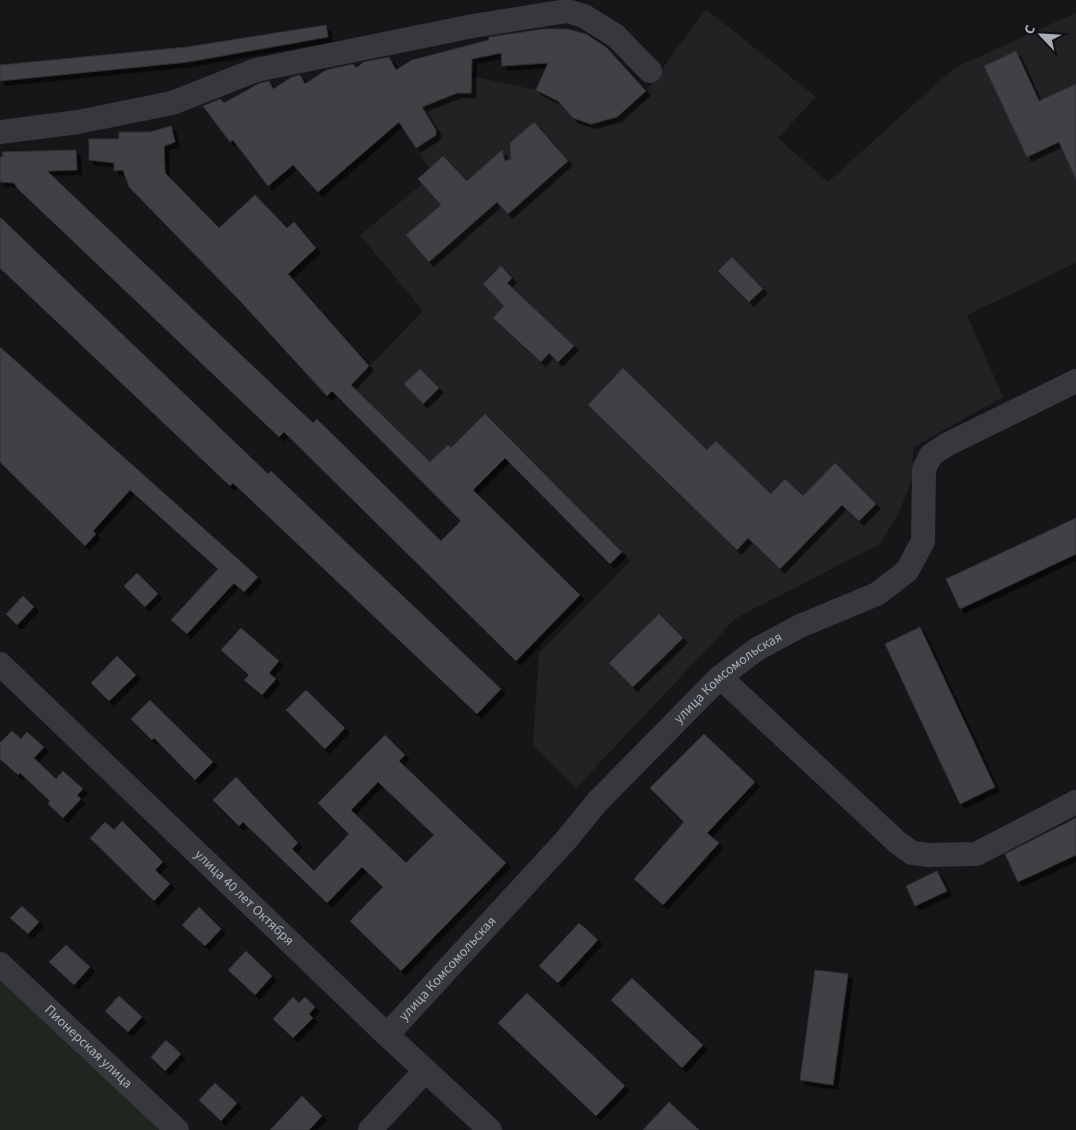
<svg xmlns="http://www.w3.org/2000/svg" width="1076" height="1130" font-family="'Source Sans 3',sans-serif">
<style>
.built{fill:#222225}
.green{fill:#1e261f}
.building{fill:#404145;stroke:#303034;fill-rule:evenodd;filter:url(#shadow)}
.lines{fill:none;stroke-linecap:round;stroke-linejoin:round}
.minor{stroke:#37383d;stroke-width:24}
.labels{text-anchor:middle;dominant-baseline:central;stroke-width:4;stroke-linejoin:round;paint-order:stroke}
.street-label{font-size:14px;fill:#a8adb8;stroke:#111113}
</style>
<defs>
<filter id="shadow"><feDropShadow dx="4.5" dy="4.5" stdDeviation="0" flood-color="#0009"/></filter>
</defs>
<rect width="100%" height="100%" fill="#161618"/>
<path class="built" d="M706,9L816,97L778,138L828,182L954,68L1076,13V263L967,315L1003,397L913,447L912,479L899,513L880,544L736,618L576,788L533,745L539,653L630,561L509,438L474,473L448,445L430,462L351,385L423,311L360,235L422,184L418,179L429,169L416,148L439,133L422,107L457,93H471V76L536,90L553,98L574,118L591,124L605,122L617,117L646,91Z"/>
<path class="green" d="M0,981L80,1053L172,1130H0Z"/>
<g class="building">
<path d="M326,25L328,37L188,62L0,81V65L187,47Z"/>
<path d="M543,29H567L586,34L607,48L646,91L617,117L591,124L573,118L558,101L536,90L548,63L502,66L501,53L472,59L471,93H457L422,107L436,130V135L416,148L399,122L318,192L293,165L268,186L233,140L230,142L203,106L220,99L224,103L260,83L269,81L273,89L292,77L300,75L305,84L326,70L353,64L356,68L364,62L389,57L396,70L412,60L489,40V37Z"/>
<path d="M1016,51L1039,101L1076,84V179L1059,142L1027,157L984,66Z"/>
<path d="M534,122L568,161L508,214L497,202L429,262L406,235L441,205L418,179L443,156L467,181L502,150L505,161L511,159L510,143Z"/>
<path d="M171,126L175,142L164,146L165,173L219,228L255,195L287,228L294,222L316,248L288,274L369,366L351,385L430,462L448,445L451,448L485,414L622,552L610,564L505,458L473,490L580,595L516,661L284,432L279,437L18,189L14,183L0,182V157H3L2,152L76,150L77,170L47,171L313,423L317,419L441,541L461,521L332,391L327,396L241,302L129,187L123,170L114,171V163L89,160V139H119V132H150Z"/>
<path d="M0,217L268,474L271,471L501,689L477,714L233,483L230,486L0,268Z"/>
<path d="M732,257L763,289L749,302L718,271Z"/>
<path d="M501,266L512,278L507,283L574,346L558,362L549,353L541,362L493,318L504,306L483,284Z"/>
<path d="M0,347L258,577L244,592L234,583L187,634L171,620L218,569L130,490L93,531L96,534L85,546L0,462Z"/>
<path d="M623,368L707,450L716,441L771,494L785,479L803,496L835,463L876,504L859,521L842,505L780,569L748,538L737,550L588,405Z"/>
<path d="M420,369L439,388L423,404L404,384Z"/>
<path d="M1076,518V554L960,609L946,579Z"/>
<path d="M137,573L158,594L145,607L124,586Z"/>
<path d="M23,596L34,607L17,625L6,614Z"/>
<path d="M659,614L683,638L633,687L609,663Z"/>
<path d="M920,627L995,787L960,804L885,644Z"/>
<path d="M241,628L279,661L269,673L276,679L262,695L244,680L249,675L221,650Z"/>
<path d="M117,656L136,675L109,701L91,683Z"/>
<path d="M306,690L345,728L325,749L286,710Z"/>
<path d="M150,700L213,762L195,780L154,738L152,740L131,719Z"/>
<path d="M12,731L21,739L27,732L44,747L34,758L56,779L63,771L83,789L77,795L81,799L63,818L48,804L50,801L20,773L18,775L0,759V743Z"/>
<path d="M704,734L755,782L707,833L719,843L663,905L634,879L684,822L650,788Z"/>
<path d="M385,735L405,755L399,761L506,863L401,971L350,921L383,887L362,867L327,903L243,822L239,826L213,800L236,777L298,843L292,849L314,871L349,834L318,803ZM378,782L434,835L406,863L351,810Z"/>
<path d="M1076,818V855L1018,882L1005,854Z"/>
<path d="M122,821L163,862L155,870L170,884L154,901L90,838L105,822L114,830Z"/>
<path d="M937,871L947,891L915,906L906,886Z"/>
<path d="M22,906L39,922L28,934L10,918Z"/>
<path d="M199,907L221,929L205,946L182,925Z"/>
<path d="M579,923L598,940L558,983L539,966Z"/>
<path d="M66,945L90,967L74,985L49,962Z"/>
<path d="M246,951L272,976L255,995L228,970Z"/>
<path d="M815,970L848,974L833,1085L800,1080Z"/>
<path d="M632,978L703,1045L682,1068L611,1000Z"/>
<path d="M527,993L625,1086L596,1116L498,1023Z"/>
<path d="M119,996L142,1017L128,1032L105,1011Z"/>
<path d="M293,997L299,1003L305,997L315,1007L309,1014L313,1018L293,1038L273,1019Z"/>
<path d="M166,1040L181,1054L165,1071L151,1057Z"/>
<path d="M215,1083L237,1103L221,1121L199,1100Z"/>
<path d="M302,1096L322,1116L309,1130H270Z"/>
<path d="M669,1102L699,1130H643Z"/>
</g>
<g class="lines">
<g class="minor">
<path d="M0,132L78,122L172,103L256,70L473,26L567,11L584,16L616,36L650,71"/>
<path id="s1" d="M0,664L387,1035L490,1130"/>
<path d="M720,677L897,842L912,853L929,855L976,854L1076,802"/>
<path id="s2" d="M0,964L177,1130"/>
<path id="s3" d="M387,1035L566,840L598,801L720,677L757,649L800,626L877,594L907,571L923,541L924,469L931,455L948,444L1076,381"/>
<path d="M370,1130L425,1071"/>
</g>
</g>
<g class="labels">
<g class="street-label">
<text stroke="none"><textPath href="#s3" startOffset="495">улица Комсомольская</textPath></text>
<text stroke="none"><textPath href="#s1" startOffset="338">улица 40 лет Октября</textPath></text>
<text stroke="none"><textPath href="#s3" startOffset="90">улица Комсомольская</textPath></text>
<text stroke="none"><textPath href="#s2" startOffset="121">Пионерская улица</textPath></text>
</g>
</g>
<g transform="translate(1041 35) rotate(295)" stroke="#111113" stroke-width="4" paint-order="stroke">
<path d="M0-4L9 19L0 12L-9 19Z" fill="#a8adb8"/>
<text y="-8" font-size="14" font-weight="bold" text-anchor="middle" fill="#a8adb8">С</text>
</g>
</svg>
